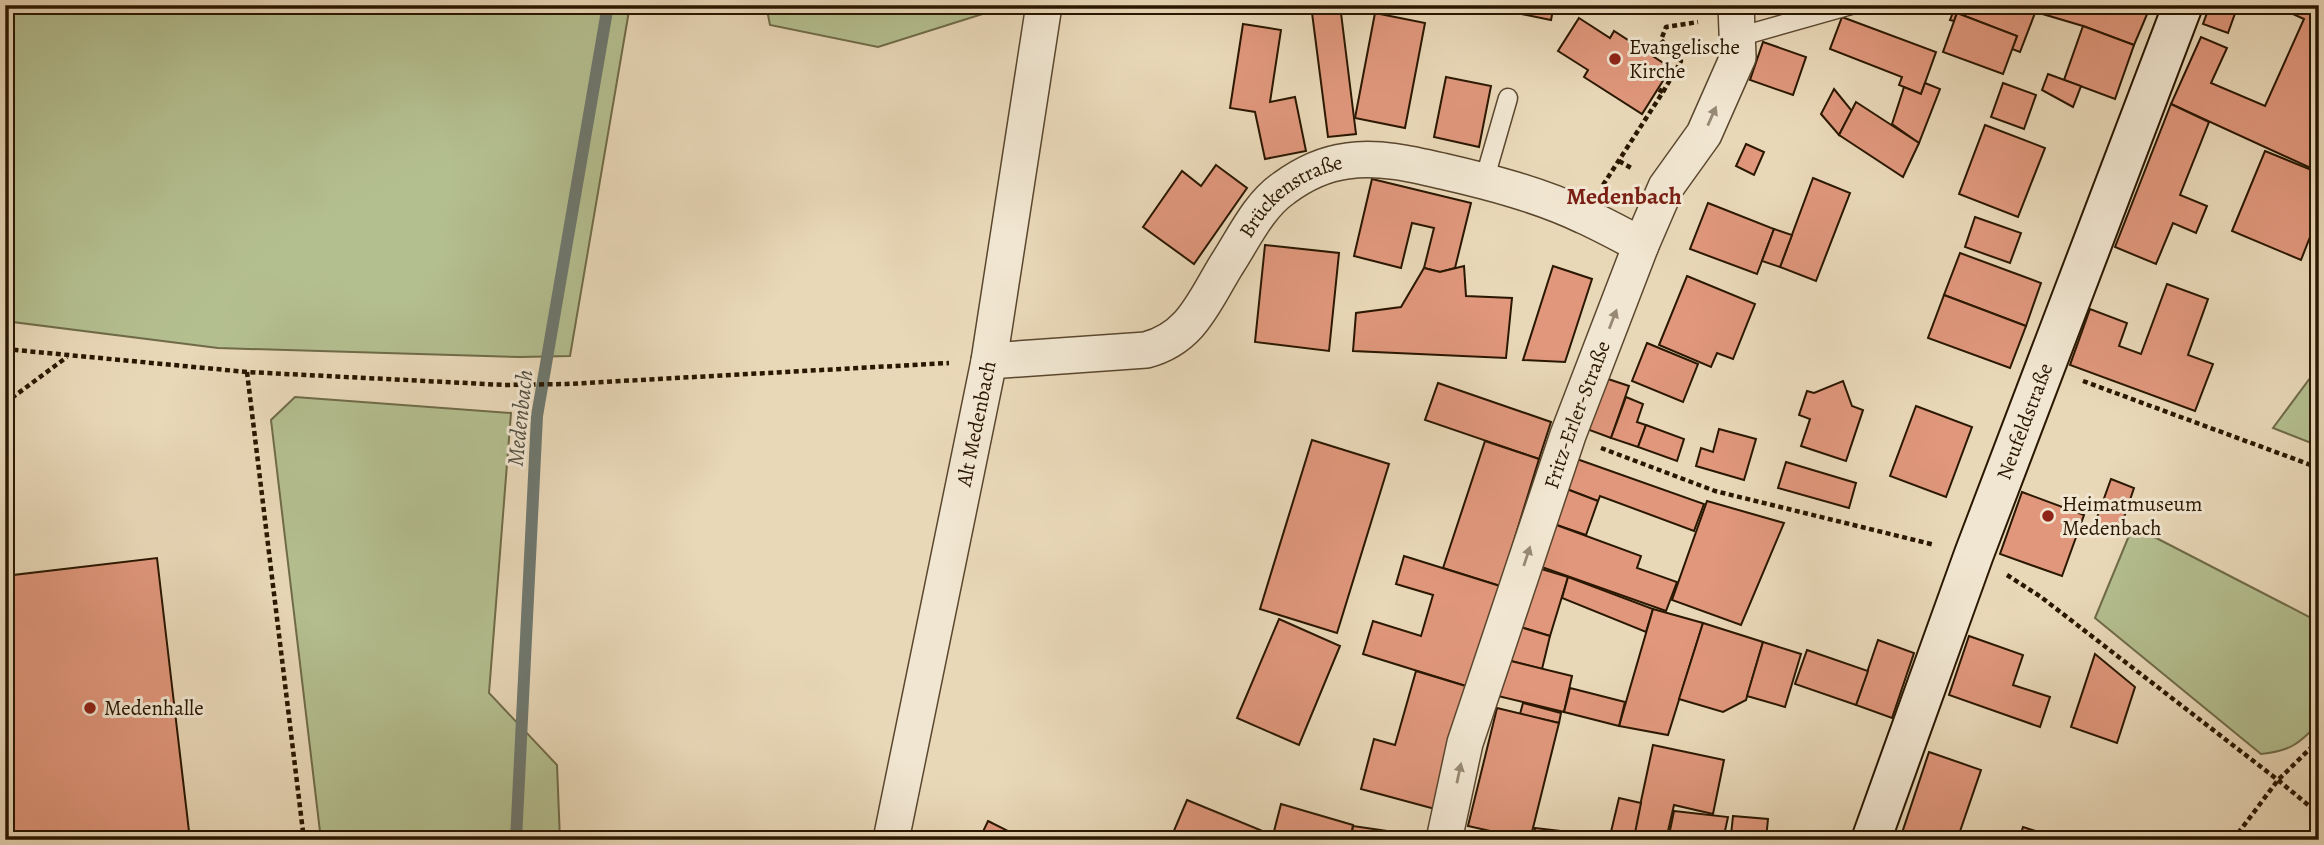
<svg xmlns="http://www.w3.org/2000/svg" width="2324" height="845" font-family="Alegreya,serif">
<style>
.green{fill:#b4bf90;stroke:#6f6b48;stroke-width:2}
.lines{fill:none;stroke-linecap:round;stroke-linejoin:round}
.stream{stroke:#6e786f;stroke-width:12}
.building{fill:#e0977c;stroke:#2a1700;stroke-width:2}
.lane-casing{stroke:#5a472e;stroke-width:21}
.street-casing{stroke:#5a472e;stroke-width:38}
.secondary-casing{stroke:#2a1700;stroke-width:42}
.path{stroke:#2a1700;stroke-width:4.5;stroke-dasharray:5 3.5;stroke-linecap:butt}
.lane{stroke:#f1e6d1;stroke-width:18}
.street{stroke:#f1e6d1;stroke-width:35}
.secondary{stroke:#f1e6d1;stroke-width:38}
.oneway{fill:#978973}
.poi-dot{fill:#8f2418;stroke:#f1e6d1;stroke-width:2.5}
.labels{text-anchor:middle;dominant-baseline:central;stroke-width:6;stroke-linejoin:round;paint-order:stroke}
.poi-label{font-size:21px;fill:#2a1700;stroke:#f1e6d1;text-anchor:start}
.street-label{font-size:21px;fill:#2a1700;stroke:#f1e6d1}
.water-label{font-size:23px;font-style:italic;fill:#524f41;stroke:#f1e6d1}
.quarter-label{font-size:24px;font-weight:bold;fill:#7a1f14;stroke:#f1e6d1}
</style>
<rect width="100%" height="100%" fill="#e9d8b8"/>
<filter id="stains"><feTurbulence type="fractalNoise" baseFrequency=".00286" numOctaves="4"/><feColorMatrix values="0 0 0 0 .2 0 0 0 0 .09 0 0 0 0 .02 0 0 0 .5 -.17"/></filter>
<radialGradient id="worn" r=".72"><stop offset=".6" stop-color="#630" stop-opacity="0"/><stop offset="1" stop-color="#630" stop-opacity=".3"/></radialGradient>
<g class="green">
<path d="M5,5H630L570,356L520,357L218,348L5,321Z"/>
<path d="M766,5H1011L878,47L770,25Z"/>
<path d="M2319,366V446L2273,428Z"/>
<path d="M295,397L511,413L489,693L557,765L560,840H321L271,420Z"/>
<path d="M2133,526L2319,622V723C2299,744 2290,751 2261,754L2095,618Z"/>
</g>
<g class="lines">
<path class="stream" d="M516,840L537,416L608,5"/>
</g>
<g class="building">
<path d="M1311,5H1340L1356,134L1328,137Z"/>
<path d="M1492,5H1554L1551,20L1492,8Z"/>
<path d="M1759,5H1814L1760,13Z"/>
<path d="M1956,5H2012L2035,13L2020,52L2012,49L2017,36L1957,13L1954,21L1950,20Z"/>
<path d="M2012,5H2151L2134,45L2083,26Z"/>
<path d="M2210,5H2238L2228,33L2203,24Z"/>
<path d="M2286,5H2319V160L2315,170L2171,104L2201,37L2227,48L2211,83L2265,106L2304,19L2284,10Z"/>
<path d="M1375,13L1425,23L1405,128L1355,118Z"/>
<path d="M1957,13L2017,36L2003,74L1943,52Z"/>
<path d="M1842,17L1936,52L1921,94L1899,85L1902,77L1830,49Z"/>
<path d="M1579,18L1610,38L1614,31L1671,68L1642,114L1584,77L1588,70L1558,51Z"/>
<path d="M1243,24L1281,30L1270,102L1295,97L1306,151L1265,159L1255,112L1230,108Z"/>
<path d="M2083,26L2134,45L2115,99L2064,80Z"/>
<path d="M1763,42L1806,57L1793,95L1750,80Z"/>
<path d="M2048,74L2081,86L2073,107L2042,90Z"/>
<path d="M1446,77L1491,86L1479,147L1434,137Z"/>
<path d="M1925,83L1940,89L1919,143L1892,124L1904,87L1921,94Z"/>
<path d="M2003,83L2036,95L2024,129L1991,117Z"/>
<path d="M1834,89L1852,111L1839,135L1821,114Z"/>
<path d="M1856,102L1919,143L1903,177L1839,135Z"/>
<path d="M2171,104L2209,122L2180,195L2207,206L2196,233L2173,223L2156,264L2115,247Z"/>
<path d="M1985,125L2045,148L2018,217L1959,194Z"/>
<path d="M1746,144L1764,152L1754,175L1736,166Z"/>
<path d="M2265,151L2319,173V214L2301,260L2232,231Z"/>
<path d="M1216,165L1247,188L1194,264L1143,227L1182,171L1201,186Z"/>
<path d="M1813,178L1850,193L1816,281L1780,267Z"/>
<path d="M1372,179L1471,203L1455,268L1440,272L1424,268L1434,228L1412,223L1401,268L1354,256Z"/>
<path d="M1708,203L1774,229L1757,274L1690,249Z"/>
<path d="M1975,217L2021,233L2010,263L1965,247Z"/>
<path d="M1774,229L1792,235L1780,267L1762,261Z"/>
<path d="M1265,245L1339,253L1329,351L1255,342Z"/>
<path d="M1960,253L2041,283L2026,326L1944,295Z"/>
<path d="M1464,266L1466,296L1512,298L1506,358L1353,351L1356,313L1401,307L1424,268L1440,272Z"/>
<path d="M1553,266L1592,279L1565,362L1523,360Z"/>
<path d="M1687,276L1755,304L1733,359L1717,353L1711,367L1659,345Z"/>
<path d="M2167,284L2208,299L2188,355L2213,364L2195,411L2070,365L2090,309L2127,323L2119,346L2141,354Z"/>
<path d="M1944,295L2026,326L2010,368L1928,338Z"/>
<path d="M1647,343L1698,364L1683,402L1632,381Z"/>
<path d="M1602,377L1629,386L1611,438L1584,428Z"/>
<path d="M1843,381L1852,406L1863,410L1846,461L1801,446L1810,419L1799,415L1807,391L1814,393Z"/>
<path d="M1438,383L1551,422L1539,459L1425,420Z"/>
<path d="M1626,397L1643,404L1637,422L1646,425L1638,447L1611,438Z"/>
<path d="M1916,406L1972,427L1946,497L1890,476Z"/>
<path d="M1646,425L1684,439L1677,461L1638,447Z"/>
<path d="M1719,429L1756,439L1744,480L1696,466L1701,448L1713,452Z"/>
<path d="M1312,440L1389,464L1337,633L1260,609Z"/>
<path d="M1485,441L1539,459L1500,586L1443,568Z"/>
<path d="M1574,458L1704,504L1694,531L1600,496L1598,501L1564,488Z"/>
<path d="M1786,462L1856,483L1849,508L1778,488Z"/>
<path d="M2111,479L2134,488L2118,535L2094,526Z"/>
<path d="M1564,488L1598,501L1586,535L1551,523Z"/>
<path d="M2022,492L2084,515L2062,576L2000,554Z"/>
<path d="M1707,501L1784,523L1741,625L1672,600Z"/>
<path d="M1551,523L1641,556L1637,568L1677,582L1666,611L1536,565Z"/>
<path d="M1404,556L1500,586L1469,687L1363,654L1373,621L1421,636L1433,595L1396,584Z"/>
<path d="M157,558L190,840H5V576Z"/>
<path d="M1535,567L1568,577L1550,636L1517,626Z"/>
<path d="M1568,577L1653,609L1646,632L1562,598Z"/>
<path d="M1653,609L1703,623L1668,735L1619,726Z"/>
<path d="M1279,619L1340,646L1299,745L1237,718Z"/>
<path d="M1703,623L1763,642L1746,700L1723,712L1679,699Z"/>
<path d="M1517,626L1550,636L1542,669L1507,660Z"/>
<path d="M1969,636L2023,655L2013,685L2050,697L2040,727L1949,695Z"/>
<path d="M1878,640L1914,653L1892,718L1856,705Z"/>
<path d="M1763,642L1801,654L1785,707L1747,696Z"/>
<path d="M1807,650L1868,671L1856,705L1795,684Z"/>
<path d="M2095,654L2135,687L2117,743L2071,727Z"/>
<path d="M1507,660L1572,676L1564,712L1498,696Z"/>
<path d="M1416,671L1469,687L1435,809L1361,789L1374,739L1395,745Z"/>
<path d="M1570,688L1625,702L1619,726L1564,712Z"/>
<path d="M1523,703L1561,713L1559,723L1520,714Z"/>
<path d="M1497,708L1559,723L1530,840L1468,826Z"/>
<path d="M1653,745L1724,760L1713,814L1674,805L1666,840L1634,834Z"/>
<path d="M1929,752L1981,770L1957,840H1922L1902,833Z"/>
<path d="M1619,798L1641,803L1634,838L1610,836Z"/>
<path d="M1187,800L1270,834L1268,840H1170Z"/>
<path d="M1281,804L1353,825L1351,840L1272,839Z"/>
<path d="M1674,811L1728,817L1723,840H1668Z"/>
<path d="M1733,816L1768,819L1766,839L1731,835Z"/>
<path d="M988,821L1026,840H979Z"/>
<path d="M1353,826L1422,836V840H1351Z"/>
<path d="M2023,827L2063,840H2019Z"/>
<path d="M1535,828L1605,836L1604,840H1533Z"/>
</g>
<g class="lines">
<defs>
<g id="lane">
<path d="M1738,37L1851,5"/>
<path d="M1484,181L1508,98"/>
</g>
<g id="street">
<path id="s1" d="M989,361L1146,350C1192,338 1204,301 1227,264C1244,238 1258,206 1284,188C1303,174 1324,164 1347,161C1378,156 1412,164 1442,171C1490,182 1540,195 1584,216C1604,225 1622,235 1641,245"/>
<path id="s2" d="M891,840L989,361L1044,5"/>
<path id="s3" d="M1444,840L1465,743L1568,435L1641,245L1666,187L1704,134L1738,57L1736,5"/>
</g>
<g id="secondary">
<path id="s4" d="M1871,840L1974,554L2183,5"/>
</g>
</defs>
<use href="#lane" class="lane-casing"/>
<use href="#street" class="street-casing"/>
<use href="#secondary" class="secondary-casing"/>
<g class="path">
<path d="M1663,92L1681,61L1661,40L1666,27L1698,22"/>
<path d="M1619,161L1633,169"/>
<path d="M1603,185L1663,92L1658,89"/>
<path d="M5,349L247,372L505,385L567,384L949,363"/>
<path d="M247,372L304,840"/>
<path d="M2083,381L2319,468"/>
<path d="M5,403L67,357"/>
<path d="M1601,448L1715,491L1935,545"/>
<path d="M2007,575L2041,597L2278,780L2319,814"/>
<path d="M2233,840L2278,780L2319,740"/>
</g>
<use href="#lane" class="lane"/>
<use href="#street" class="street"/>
<use href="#secondary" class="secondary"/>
</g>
<defs><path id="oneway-solid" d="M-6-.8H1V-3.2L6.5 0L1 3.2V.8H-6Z" transform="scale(1.75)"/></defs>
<g class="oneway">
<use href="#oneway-solid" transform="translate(1712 116) rotate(-66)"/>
<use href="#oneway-solid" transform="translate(1613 319) rotate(-69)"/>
<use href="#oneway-solid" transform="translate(1527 556) rotate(-72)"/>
<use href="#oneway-solid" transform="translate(1459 773) rotate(-78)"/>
</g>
<g class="poi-dot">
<circle cx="1615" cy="59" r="7"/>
<circle cx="2048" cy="516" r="7"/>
<circle cx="90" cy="708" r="7"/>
</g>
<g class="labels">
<g class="poi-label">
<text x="1629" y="47">Evangelische<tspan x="1629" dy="24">Kirche</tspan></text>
<text x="2062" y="504">Heimatmuseum<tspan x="2062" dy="24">Medenbach</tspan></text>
<text x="104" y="708">Medenhalle</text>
</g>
<g class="street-label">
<text stroke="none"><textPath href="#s1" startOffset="376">Brückenstraße</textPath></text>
<text stroke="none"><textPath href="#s3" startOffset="446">Fritz-Erler-Straße</textPath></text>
<text stroke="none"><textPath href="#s4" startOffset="446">Neufeldstraße</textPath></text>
<text stroke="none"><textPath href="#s2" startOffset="425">Alt Medenbach</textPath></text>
</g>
<g class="water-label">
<text transform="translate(520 418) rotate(-84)">Medenbach</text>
</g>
<g class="quarter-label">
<text x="1624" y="196">Medenbach</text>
</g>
</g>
<rect width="2324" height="845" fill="none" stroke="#e9d8b8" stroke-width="28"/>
<rect x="7" y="7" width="2310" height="831" fill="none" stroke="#2a1700" stroke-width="3.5"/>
<rect x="14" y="14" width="2296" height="817" fill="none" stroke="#2a1700" stroke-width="2"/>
<rect width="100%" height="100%" filter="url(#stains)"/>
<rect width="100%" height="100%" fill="url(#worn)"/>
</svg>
